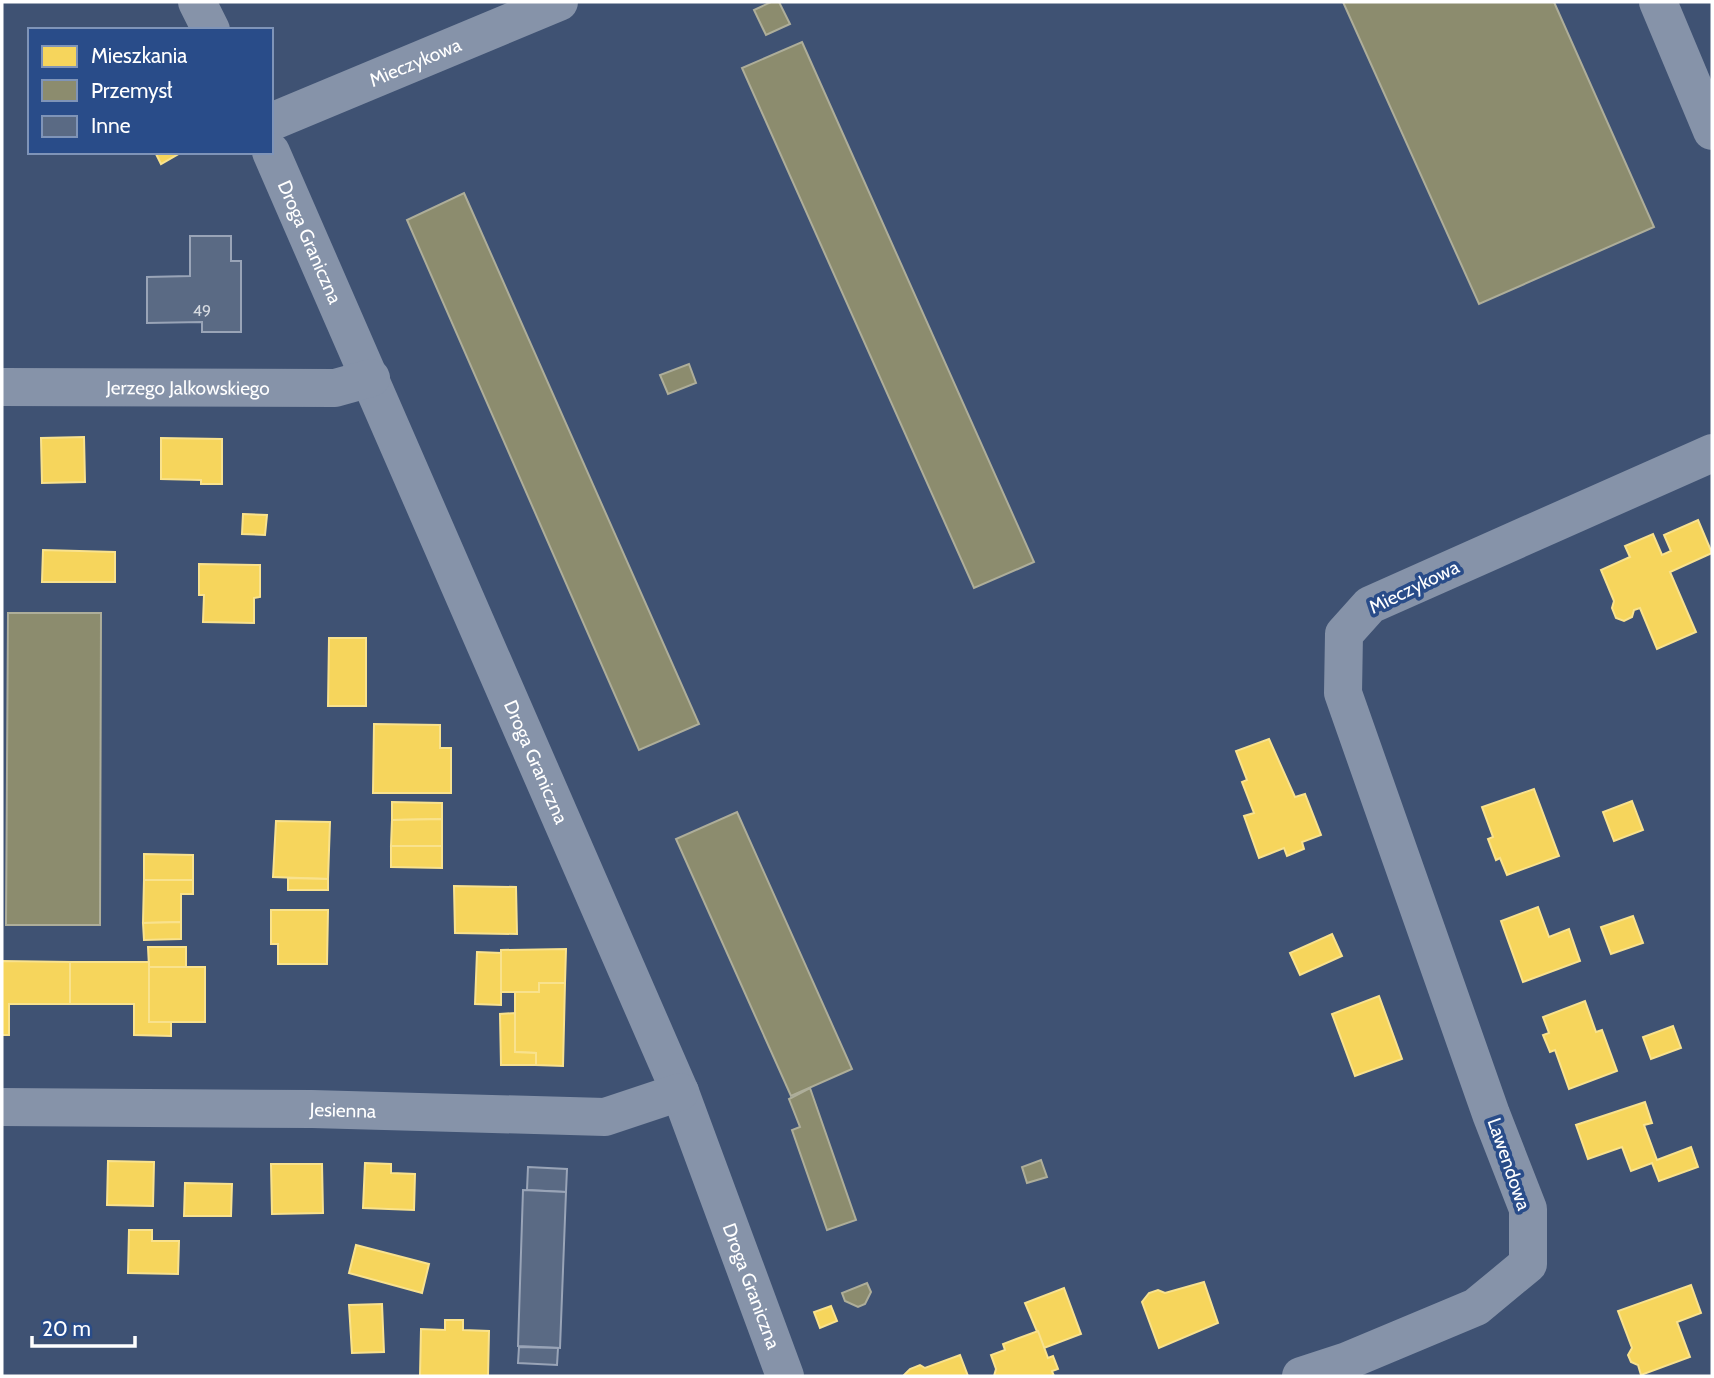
<svg xmlns="http://www.w3.org/2000/svg" width="1714" height="1378" font-family="Cabin,sans-serif">
<style>
.homes{fill:#f6d55c;stroke:#f9e28d;stroke-width:2}
.industry{fill:#8c8c6e;stroke:#aeae9a;stroke-width:2}
.building{fill:#5a6a84;stroke:#99a4b7;stroke-width:2}
.lines{fill:none;stroke-linecap:round;stroke-linejoin:round}
.minor{stroke:#8693a9;stroke-width:38}
.labels{text-anchor:middle;dominant-baseline:central;stroke-width:7;stroke-linejoin:round;paint-order:stroke}
.number-label{font-size:16px;fill:#d6dae0}
.street-label{font-size:19px;fill:#fff;stroke:#294c89}
</style>
<rect width="100%" height="100%" fill="#3f5273"/>
<g class="homes">
<path d="M155,152H182L161,164Z"/>
<path d="M84,437L85,482L42,483L41,438Z"/>
<path d="M161,438L222,439V484H201V480L161,479Z"/>
<path d="M243,514L267,515L265,535L242,534Z"/>
<path d="M1698,520L1712,553L1670,572L1696,632L1657,649L1640,608L1634,610L1632,617L1624,621L1616,618L1612,608L1614,601L1601,570L1630,557L1625,546L1653,534L1662,555L1671,551L1664,535Z"/>
<path d="M43,550L115,552V582H42Z"/>
<path d="M199,564L260,565V597L254,598V623L203,622L204,595H199Z"/>
<path d="M329,638H366V706H328Z"/>
<path d="M374,724L440,725V748H451V793H373Z"/>
<path d="M1269,739L1295,797L1305,794L1321,835L1302,842L1304,849L1287,856L1284,848L1259,858L1244,816L1254,813L1242,782L1247,780L1236,751Z"/>
<path d="M1534,789L1559,856L1507,875L1500,858L1496,860L1488,839L1493,837L1482,807Z"/>
<path d="M1632,801L1643,830L1614,841L1603,812Z"/>
<path d="M392,802L442,803V819L392,820Z"/>
<path d="M442,819V846H391L392,820Z"/>
<path d="M276,821L330,822L328,879L273,877Z"/>
<path d="M391,846H442V868L391,867Z"/>
<path d="M144,854L193,855V880H144Z"/>
<path d="M288,878L328,879V890H288Z"/>
<path d="M144,880H193V894H181V922L143,923Z"/>
<path d="M454,886L516,887L517,934L455,933Z"/>
<path d="M1538,907L1549,937L1569,929L1580,961L1523,982L1501,921Z"/>
<path d="M271,910H328L327,964H278V944H271Z"/>
<path d="M1633,916L1643,943L1611,954L1601,927Z"/>
<path d="M181,922V939L144,940L143,923Z"/>
<path d="M1332,934L1342,956L1300,975L1290,953Z"/>
<path d="M148,947H186V967H149Z"/>
<path d="M566,949L565,983H539V992H501V950Z"/>
<path d="M477,952L501,953V1005L475,1004Z"/>
<path d="M2,961L70,962V1004H9V1035H2Z"/>
<path d="M70,962H149V1022H171V1036L134,1035V1004H70Z"/>
<rect x="149" y="967" width="56" height="55"/>
<path d="M539,983H565L563,1066L536,1065V1053L515,1052V992H539Z"/>
<path d="M1379,996L1402,1059L1355,1076L1332,1014Z"/>
<path d="M1585,1001L1596,1032L1602,1030L1617,1071L1569,1089L1555,1050L1550,1052L1543,1035L1549,1033L1543,1017Z"/>
<path d="M515,1013V1052L536,1053V1065H501L500,1014Z"/>
<path d="M1673,1026L1681,1048L1651,1059L1643,1037Z"/>
<path d="M1645,1102L1652,1123L1644,1125L1657,1160L1691,1147L1698,1167L1659,1181L1652,1163L1631,1171L1622,1147L1588,1159L1576,1125Z"/>
<path d="M108,1161L154,1162L153,1206L107,1205Z"/>
<path d="M365,1163L391,1164V1173L415,1174L414,1210L363,1208Z"/>
<path d="M271,1164H322L323,1213L272,1214Z"/>
<path d="M185,1183L232,1184L231,1216H184Z"/>
<path d="M129,1230H152V1241H179L178,1274L128,1273Z"/>
<path d="M356,1245L429,1264L422,1293L349,1273Z"/>
<path d="M1204,1282L1218,1323L1159,1348L1142,1302L1149,1293L1158,1290L1165,1293Z"/>
<path d="M1691,1285L1701,1313L1677,1322L1690,1357L1641,1375L1638,1365L1631,1362L1628,1355L1632,1348L1618,1311Z"/>
<path d="M1064,1288L1081,1334L1044,1348L1025,1303Z"/>
<path d="M382,1304L384,1352L352,1353L349,1305Z"/>
<path d="M831,1306L837,1321L820,1328L814,1312Z"/>
<path d="M445,1320H463V1330L489,1331L488,1376H420L421,1329L445,1330Z"/>
<path d="M1038,1331L1048,1358L1053,1356L1058,1369L1052,1371L1054,1376H994L996,1369L991,1355L1005,1350L1003,1344Z"/>
<path d="M960,1355L968,1376H903L910,1369L920,1365L925,1368Z"/>
</g>
<g class="industry">
<path d="M771,2H779L790,24L766,35L754,10Z"/>
<path d="M1343,2H1554L1654,227L1479,304Z"/>
<path d="M802,42L1034,562L974,588L742,68Z"/>
<path d="M464,193L699,724L639,750L407,220Z"/>
<path d="M689,364L696,383L668,394L660,375Z"/>
<path d="M8,613H101L100,925H6Z"/>
<path d="M737,812L852,1069L791,1096L676,839Z"/>
<path d="M810,1088L856,1220L827,1230L792,1130L800,1127L789,1099Z"/>
<path d="M1041,1160L1047,1177L1027,1183L1022,1167Z"/>
<path d="M867,1283L871,1292L865,1304L858,1307L845,1301L842,1293Z"/>
</g>
<g class="building">
<path d="M190,236H231V261H241V332H202V322L147,323V277L190,276Z"/>
<path d="M528,1167L567,1169L566,1192L527,1190Z"/>
<path d="M523,1190L566,1192L560,1348L518,1346Z"/>
<path d="M519,1347L558,1348L557,1365L518,1363Z"/>
</g>
<g class="lines">
<g class="minor">
<path d="M197,2L211,30"/>
<path d="M1658,2L1712,131"/>
<path id="s1" d="M271,122L559,2"/>
<path id="s2" d="M271,152L680,1092L785,1376"/>
<path id="s3" d="M2,387L335,388L371,378"/>
<path id="s4" d="M2,1107L312,1109L605,1117L680,1092"/>
<path d="M1301,1376L1347,1361L1476,1307L1528,1264V1209L1491,1114L1343,693L1344,634L1370,605L1712,453"/>
</g>
</g>
<g class="labels">
<g class="number-label">
<text x="202" y="310">49</text>
</g>
<g class="street-label">
<text stroke="none"><textPath href="#s1" startOffset="156">Mieczykowa</textPath></text>
<text stroke="none"><textPath href="#s2" startOffset="98">Droga Graniczna</textPath></text>
<text stroke="none"><textPath href="#s3" startOffset="186">Jerzego Jalkowskiego</textPath></text>
<text transform="translate(1414 587) rotate(-26)">Mieczykowa</text>
<text stroke="none"><textPath href="#s2" startOffset="665">Droga Graniczna</textPath></text>
<text stroke="none"><textPath href="#s4" startOffset="341">Jesienna</textPath></text>
<text transform="translate(1509 1164) rotate(71)">Lawendowa</text>
<text stroke="none"><textPath href="#s2" startOffset="1232">Droga Graniczna</textPath></text>
</g>
</g>
<rect width="1714" height="1378" fill="none" stroke="#ffffff" stroke-width="7"/>
<rect x="28" y="28" width="245" height="126" fill="#294c89" stroke="#7f94b8" stroke-width="2"/>
<rect x="42" y="46" width="35" height="21" fill="#f6d55c" stroke="#7f94b8" stroke-width="2"/>
<text x="91" y="63" font-size="21" fill="#ffffff">Mieszkania</text>
<rect x="42" y="80" width="35" height="21" fill="#8c8c6e" stroke="#7f94b8" stroke-width="2"/>
<text x="91" y="98" font-size="21" fill="#ffffff">Przemysł</text>
<rect x="42" y="116" width="35" height="21" fill="#5a6a84" stroke="#7f94b8" stroke-width="2"/>
<text x="91" y="133" font-size="21" fill="#ffffff">Inne</text>
<path d="M32 1336v10h103v-10" fill="none" stroke="#ffffff" stroke-width="3.5"/>
<text x="42" y="1336" font-size="21" fill="#ffffff" stroke="#294c89" stroke-width="5" paint-order="stroke">20 m</text>
</svg>
